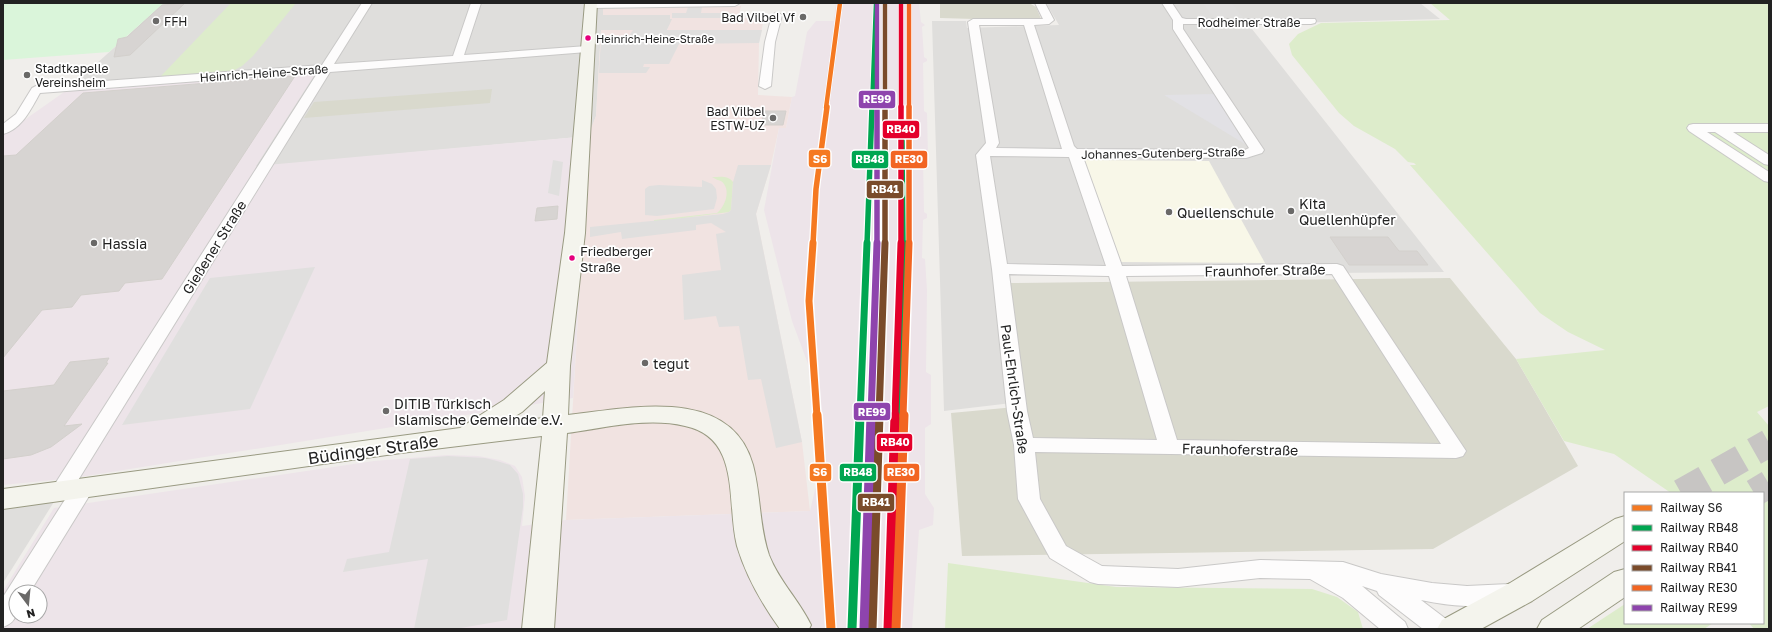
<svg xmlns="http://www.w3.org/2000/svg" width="1772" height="632" font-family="'Golos Text',sans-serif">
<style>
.residential{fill:#dfdedc}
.commercial{fill:#f1e3e1}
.industrial{fill:#ede4e9;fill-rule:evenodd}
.education{fill:#f8f7e8}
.construction{fill:#d9d9cd}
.grass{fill:#ddeccb}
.park{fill:#daf5da}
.parking{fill:#e0dfde}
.plaza{fill:#e2e1e5}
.building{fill:#d7d4d2;stroke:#d3d0cc}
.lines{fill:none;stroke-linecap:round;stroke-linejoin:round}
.secondary-tunnel{stroke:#c7c5c3;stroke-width:28;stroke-dasharray:28 14;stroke-linecap:butt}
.street-casing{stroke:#c9c8c7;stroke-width:2}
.secondary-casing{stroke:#999a82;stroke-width:2}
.street{fill:#fdfcfc;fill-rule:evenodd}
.secondary{fill:#f4f4ed;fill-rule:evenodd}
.rail-1-far3-casing{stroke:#fff;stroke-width:6}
.rail-1-far2-casing{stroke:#fff;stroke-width:8}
.rail-1-far1-casing{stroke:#fff;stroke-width:10}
.rail-1-casing{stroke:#fff;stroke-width:12}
.rail-2-far3-casing{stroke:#fff;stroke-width:6}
.rail-2-far2-casing{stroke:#fff;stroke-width:8}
.rail-2-far1-casing{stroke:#fff;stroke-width:10}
.rail-2-casing{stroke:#fff;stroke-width:12}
.rail-3-far3-casing{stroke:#fff;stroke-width:6}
.rail-3-far2-casing{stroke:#fff;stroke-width:8}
.rail-3-far1-casing{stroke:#fff;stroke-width:10}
.rail-3-casing{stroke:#fff;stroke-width:12}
.rail-4-far3-casing{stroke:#fff;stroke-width:6}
.rail-4-far2-casing{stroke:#fff;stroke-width:8}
.rail-4-far1-casing{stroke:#fff;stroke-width:10}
.rail-4-casing{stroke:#fff;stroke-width:12}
.rail-5-far3-casing{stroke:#fff;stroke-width:6}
.rail-5-far2-casing{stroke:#fff;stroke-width:8}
.rail-5-far1-casing{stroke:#fff;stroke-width:10}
.rail-5-casing{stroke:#fff;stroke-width:12}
.rail-6-far3-casing{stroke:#fff;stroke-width:6}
.rail-6-far2-casing{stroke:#fff;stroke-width:8}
.rail-6-far1-casing{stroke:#fff;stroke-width:10}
.rail-6-casing{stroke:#fff;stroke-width:12}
.rail-1-far3{stroke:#f57921;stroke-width:4.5}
.rail-1-far2{stroke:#f57921;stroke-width:5.5}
.rail-1-far1{stroke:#f57921;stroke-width:7}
.rail-1{stroke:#f57921;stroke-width:9}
.rail-2-far3{stroke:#00a651;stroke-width:4.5}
.rail-2-far2{stroke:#00a651;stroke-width:5.5}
.rail-2-far1{stroke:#00a651;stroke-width:7}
.rail-2{stroke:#00a651;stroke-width:9}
.rail-3-far3{stroke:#e4002b;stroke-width:4.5}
.rail-3-far2{stroke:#e4002b;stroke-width:5.5}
.rail-3-far1{stroke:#e4002b;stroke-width:7}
.rail-3{stroke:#e4002b;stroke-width:9}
.rail-4-far3{stroke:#7a4b2a;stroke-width:4.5}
.rail-4-far2{stroke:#7a4b2a;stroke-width:5.5}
.rail-4-far1{stroke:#7a4b2a;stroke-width:7}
.rail-4{stroke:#7a4b2a;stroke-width:9}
.rail-5-far3{stroke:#f26522;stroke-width:4.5}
.rail-5-far2{stroke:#f26522;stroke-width:5.5}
.rail-5-far1{stroke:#f26522;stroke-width:7}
.rail-5{stroke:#f26522;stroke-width:9}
.rail-6-far3{stroke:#8e44ad;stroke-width:4.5}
.rail-6-far2{stroke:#8e44ad;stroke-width:5.5}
.rail-6-far1{stroke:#8e44ad;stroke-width:7}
.rail-6{stroke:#8e44ad;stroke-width:9}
.poi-dot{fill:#6a6968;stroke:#fff;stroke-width:1.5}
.bus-dot{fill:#e5007d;stroke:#fff;stroke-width:1.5}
.labels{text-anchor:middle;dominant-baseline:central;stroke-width:3.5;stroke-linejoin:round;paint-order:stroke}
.far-bus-label{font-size:11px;fill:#222;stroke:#fff;text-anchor:start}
.far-poi-label{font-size:12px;fill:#222;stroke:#fff;text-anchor:end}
.far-street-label{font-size:12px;fill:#222;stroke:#fff}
.bus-label{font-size:13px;fill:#222;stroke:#fff;text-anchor:start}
.poi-label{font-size:14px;fill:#222;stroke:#fff;text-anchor:start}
.street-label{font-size:14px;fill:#222;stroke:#fff}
.near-street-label{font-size:17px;fill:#222;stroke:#fff}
.line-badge{stroke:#fff;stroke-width:1.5}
.badge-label{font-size:11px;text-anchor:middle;font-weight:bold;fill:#fff}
</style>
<rect width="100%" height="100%" fill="#f0eeeb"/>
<g class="residential">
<path d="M164,3H634L626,8L603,9L671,15L673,19L667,30H601L596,116L589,136L255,167L316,71L67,90Z"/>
<path d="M1046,3H1420L1440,19L1248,24L1444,272L992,276L1020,402L944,411L932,21H966L967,28L1059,25Z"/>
<path d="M57,497L3,583V506Z"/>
</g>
<path class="commercial" d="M741,6L738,18H764L759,43L758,95L792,97L786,128H779L771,165L756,214L802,442L810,511L566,520L589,133L596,116L601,30H667L672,19H670V15H603V9Z"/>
<g class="industrial">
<path d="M836,3H919L921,22L925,25L922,27L924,57L927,59V61L923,63L924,111L927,113L928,156L923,159L924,212L927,214V218L923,220L922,258L925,259L927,290L926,372L931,375V424L925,428V494L934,508L933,525L919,530L912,629H3V591L54,508L374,461L447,455L478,456L500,460L515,466L522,477L525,496L522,526L566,520L810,511L817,481L815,430L808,364L792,321L764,210L779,128H786L792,97L795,96L807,32L816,21H834ZM16,592H40V616H16Z"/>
<path d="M317,71L256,166L589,136L573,398L74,478L3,485V135L67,90Z"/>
</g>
<path class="education" d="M1084,160L1209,161L1265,263L1118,262Z"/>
<g class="construction">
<path d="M940,3H1029L1036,7L1042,21L940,18Z"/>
<path d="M492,89L490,103L304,118L314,102Z"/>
<path d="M1450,278L1516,359L1578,466L1433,549L962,556L951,413L1027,406L1008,283Z"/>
</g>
<g class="grass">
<path d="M231,3H296L253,56L242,66L231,72L160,77Z"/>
<path d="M1430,3H1769V406L1757,412L1769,426V629H1754L1749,623H1763V493H1671L1614,454L1564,441L1516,359L1605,350L1568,332L1540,313L1410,165H1416L1414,163L1408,162L1395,149L1354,126L1339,113L1292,55L1289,44L1298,34L1321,23L1450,20Z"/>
<path d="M712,177C720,177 728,175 733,182L731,210L729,212L654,222V220L717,213C725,207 732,189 721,181C718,180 715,179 712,177Z"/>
<path d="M948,563L1116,587L1312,589L1337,597L1358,612L1363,629H945Z"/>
<path d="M1625,604V623H1713L1704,629H1587Z"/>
</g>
<path class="park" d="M3,3H164L109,52L3,60Z"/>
<g class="parking">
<path d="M1202,3H1232L1243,17H1213Z"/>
<path d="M688,7H702L701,13H733L730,18H672V13H686Z"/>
<path d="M633,30H762L759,43L679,44L669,64H644L643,67H650L646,73H599L601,39H627Z"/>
<path d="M553,160L563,162L559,196L548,193Z"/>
<path d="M738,165H771L756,214L802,442L776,448L761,379L748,380L739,326L719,327L716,316L684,320L682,275L721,270L716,234L726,232L711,223L696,225V230L622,239L621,232L590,237V227L723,214L729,212L731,210L733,182Z"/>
<path d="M702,180L712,184L716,189L717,198L714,209L657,216L645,215V189L649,186L659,185L702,187Z"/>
<path d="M315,267L250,409L122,425L210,278Z"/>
<path d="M448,456L485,458L497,461L510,465L518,474L523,494V507L507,620L455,629H414L428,559L343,572L347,559L389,552L410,459Z"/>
</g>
<path class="plaza" d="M1214,94L1245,144L1164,95Z"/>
<g class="building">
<path d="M185,3L130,55L114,57L118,39L127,37L162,5Z"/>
<path d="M295,76L162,279L125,283L119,291L81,295L72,307L42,310L3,358V156L16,155L83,93Z"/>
<path d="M764,111H786L783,125H761Z"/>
<path d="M558,206L557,219L535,221L537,208Z"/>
<path d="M1330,237H1388L1399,251H1417L1428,265H1349Z"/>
<path d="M109,358L106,363H108L64,426L82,424L51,447L31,455L3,459V391L54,385L70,362Z"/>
</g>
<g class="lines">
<g class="secondary-tunnel">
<path d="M1681,493L1769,443"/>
<path d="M1754,493L1769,484"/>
</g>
<defs>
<g id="street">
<path d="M362,3H372L334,64L453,56L471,3H481L464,55L587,46L592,49L587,52L330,72L77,482L83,480L90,483L94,488L30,592H16C16,608 21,621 3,627V597L66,498L60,500L53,497L49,492L53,487L318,72L40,93C31,109 22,129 3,134V124L16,114L32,88L36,86L322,65Z"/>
<path d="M588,3H740L735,6L591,8L588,7L586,5Z"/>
<path d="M1035,3H1045L1054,20L1049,24L1034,25L1074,146L1077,149L1245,150L1249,148L1173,29V20L1162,3H1172L1182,18L1186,19H1315L1316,21L1315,23L1311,24H1183V29L1264,150L1262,153L1246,158L1083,157L1122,266L1337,264L1343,266L1466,451L1463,456L1456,458L1035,452L1040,499L1066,546L1102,566L1178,569L1260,560L1343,562L1381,574L1432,583L1467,586L1509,584L1517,587L1521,594L1517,601C1490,610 1448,606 1421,600L1450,622L1453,629H1423L1379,595L1377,591L1362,586L1405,622L1408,629H1380L1343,598L1310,579L1260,578L1178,587L1098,584L1090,582L1050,558L1018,499L1014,445L1007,411L992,269L976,155L986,143L968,22L973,19H1043ZM979,25H1024L1062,149L996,148L999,143ZM990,156L1069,157L1106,266L1007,264ZM1009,274L1109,276L1157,440L1033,438L1027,411ZM1332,274L1441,444L1177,440L1126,276Z"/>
<path d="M777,12L782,15L775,42L771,86L765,89L759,86L765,42L772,15Z"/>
<path d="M1693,124H1769V132H1733L1769,155V165L1764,164L1715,132H1707L1769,172V182L1764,181L1689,131L1687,128L1689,125Z"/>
</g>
<g id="secondary">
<path d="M585,3H597L585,233L570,366L568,415C629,408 731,385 753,465C761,495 759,526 769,555C779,581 799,600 811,625L809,629H780C762,604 746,576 737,546C726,503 742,438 685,426C647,417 605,428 567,433L554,629H522L542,436L401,453L3,509V489L460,428L504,400L547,363L565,233ZM545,391L543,418L504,423L522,412Z"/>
<path d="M1625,516V541L1532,601L1481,629H1437L1442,620L1510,583L1615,519Z"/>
<path d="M1625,569V597L1578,629H1537L1542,620L1614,572Z"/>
</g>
</defs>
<use href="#street" class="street-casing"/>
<use href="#secondary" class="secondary-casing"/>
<use href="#street" class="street"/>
<use href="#secondary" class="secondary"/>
<defs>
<path id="rail-1-far3" d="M826,108L840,3"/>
<path id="rail-1-far2" d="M813,244L816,189L827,107"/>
<path id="rail-1-far1" d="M813,243L809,301L817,416"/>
<path id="rail-1" d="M817,415L831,629"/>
<path id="rail-2-far3" d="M872,108L876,3"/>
<g id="rail-2-far2">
<path d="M902,141L903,244"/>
<path d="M867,244L872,107"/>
</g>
<g id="rail-2-far1">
<path d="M860,416L867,243"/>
<path d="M901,416L903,243"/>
</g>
<g id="rail-2">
<path d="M852,629L860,415"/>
<path d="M895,629L901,415"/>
</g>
<path id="rail-3-far3" d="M901,3V108"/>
<path id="rail-3-far2" d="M901,107V244"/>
<path id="rail-3-far1" d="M895,416L901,243"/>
<path id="rail-3" d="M888,629L895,415"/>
<path id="rail-4-far3" d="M885,3V108"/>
<path id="rail-4-far2" d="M885,107V244"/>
<path id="rail-4-far1" d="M879,416L885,243"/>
<path id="rail-4" d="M872,629L879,415"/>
<path id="rail-5-far3" d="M909,3V108"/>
<path id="rail-5-far2" d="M909,107V244"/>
<path id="rail-5-far1" d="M903,416L909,243"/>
<path id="rail-5" d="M896,629L904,415"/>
<path id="rail-6-far3" d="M877,3V108"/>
<path id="rail-6-far2" d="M877,107V244"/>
<path id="rail-6-far1" d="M871,416L877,243"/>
<path id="rail-6" d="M864,628L871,415"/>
</defs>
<use href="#rail-1-far3" class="rail-1-far3-casing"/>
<use href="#rail-1-far2" class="rail-1-far2-casing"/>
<use href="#rail-1-far1" class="rail-1-far1-casing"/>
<use href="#rail-1" class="rail-1-casing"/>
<use href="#rail-2-far3" class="rail-2-far3-casing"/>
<use href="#rail-2-far2" class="rail-2-far2-casing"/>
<use href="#rail-2-far1" class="rail-2-far1-casing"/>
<use href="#rail-2" class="rail-2-casing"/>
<use href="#rail-3-far3" class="rail-3-far3-casing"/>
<use href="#rail-3-far2" class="rail-3-far2-casing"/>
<use href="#rail-3-far1" class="rail-3-far1-casing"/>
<use href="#rail-3" class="rail-3-casing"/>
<use href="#rail-4-far3" class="rail-4-far3-casing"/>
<use href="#rail-4-far2" class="rail-4-far2-casing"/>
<use href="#rail-4-far1" class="rail-4-far1-casing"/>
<use href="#rail-4" class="rail-4-casing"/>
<use href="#rail-5-far3" class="rail-5-far3-casing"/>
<use href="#rail-5-far2" class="rail-5-far2-casing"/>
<use href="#rail-5-far1" class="rail-5-far1-casing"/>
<use href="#rail-5" class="rail-5-casing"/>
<use href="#rail-6-far3" class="rail-6-far3-casing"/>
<use href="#rail-6-far2" class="rail-6-far2-casing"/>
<use href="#rail-6-far1" class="rail-6-far1-casing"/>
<use href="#rail-6" class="rail-6-casing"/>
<use href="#rail-1-far3" class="rail-1-far3"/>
<use href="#rail-1-far2" class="rail-1-far2"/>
<use href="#rail-1-far1" class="rail-1-far1"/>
<use href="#rail-1" class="rail-1"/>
<use href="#rail-2-far3" class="rail-2-far3"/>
<use href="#rail-2-far2" class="rail-2-far2"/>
<use href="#rail-2-far1" class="rail-2-far1"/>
<use href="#rail-2" class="rail-2"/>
<use href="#rail-3-far3" class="rail-3-far3"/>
<use href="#rail-3-far2" class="rail-3-far2"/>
<use href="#rail-3-far1" class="rail-3-far1"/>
<use href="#rail-3" class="rail-3"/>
<use href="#rail-4-far3" class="rail-4-far3"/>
<use href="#rail-4-far2" class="rail-4-far2"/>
<use href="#rail-4-far1" class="rail-4-far1"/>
<use href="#rail-4" class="rail-4"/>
<use href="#rail-5-far3" class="rail-5-far3"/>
<use href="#rail-5-far2" class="rail-5-far2"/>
<use href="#rail-5-far1" class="rail-5-far1"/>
<use href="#rail-5" class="rail-5"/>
<use href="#rail-6-far3" class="rail-6-far3"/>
<use href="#rail-6-far2" class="rail-6-far2"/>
<use href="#rail-6-far1" class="rail-6-far1"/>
<use href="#rail-6" class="rail-6"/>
</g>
<g class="poi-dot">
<circle cx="803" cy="17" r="4"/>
<circle cx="156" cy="21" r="4"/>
<circle cx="27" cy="75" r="4"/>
<circle cx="773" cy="118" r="4"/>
<circle cx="1291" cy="211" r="4"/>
<circle cx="1169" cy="212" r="4"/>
<circle cx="94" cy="243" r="4"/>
<circle cx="645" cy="363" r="4"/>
<circle cx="386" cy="411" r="4"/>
</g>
<g class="bus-dot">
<circle cx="588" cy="38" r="3.5"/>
<circle cx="572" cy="258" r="3.5"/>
</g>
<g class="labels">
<g class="far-bus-label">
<text x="596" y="38">Heinrich-Heine-Straße</text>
</g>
<g class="far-poi-label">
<text x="795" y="17">Bad Vilbel Vf</text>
<text x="164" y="21" text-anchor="start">FFH</text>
<text x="35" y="68" text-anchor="start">Stadtkapelle<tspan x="35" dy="14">Vereinsheim</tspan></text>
<text x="765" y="111">Bad Vilbel<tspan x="765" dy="14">ESTW-UZ</tspan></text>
</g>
<g class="far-street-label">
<text x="1249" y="22">Rodheimer Straße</text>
<text transform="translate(264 73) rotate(-4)">Heinrich-Heine-Straße</text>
<text transform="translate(1163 153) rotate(-1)">Johannes-Gutenberg-Straße</text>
</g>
<g class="bus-label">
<text x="580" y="251">Friedberger<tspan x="580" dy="16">Straße</tspan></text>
</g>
<g class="poi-label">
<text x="1299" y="203">Kita<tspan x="1299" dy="16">Quellenhüpfer</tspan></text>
<text x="1177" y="212">Quellenschule</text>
<text x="102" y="243">Hassia</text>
<text x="653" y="363">tegut</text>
<text x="394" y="403">DITIB Türkisch<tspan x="394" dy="16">Islamische Gemeinde e.V.</tspan></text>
</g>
<g class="street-label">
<text transform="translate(214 247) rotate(-58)">Gießener Straße</text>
<text transform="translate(1265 270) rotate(-1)">Fraunhofer Straße</text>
<text transform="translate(1015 389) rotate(82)">Paul-Ehrlich-Straße</text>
<text transform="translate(1240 449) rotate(1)">Fraunhoferstraße</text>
</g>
<g class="near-street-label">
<text transform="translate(373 449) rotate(-8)">Büdinger Straße</text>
</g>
</g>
<g class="line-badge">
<rect x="858" y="90" width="38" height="19" rx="4" fill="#8e44ad"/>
<rect x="882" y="120" width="38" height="19" rx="4" fill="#e4002b"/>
<rect x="808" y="149" width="23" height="19" rx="4" fill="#f57921"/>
<rect x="851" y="150" width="38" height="19" rx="4" fill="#00a651"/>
<rect x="890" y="150" width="38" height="19" rx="4" fill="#f26522"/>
<rect x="866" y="180" width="38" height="19" rx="4" fill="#7a4b2a"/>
<rect x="853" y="402" width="38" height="19" rx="4" fill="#8e44ad"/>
<rect x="876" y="433" width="37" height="19" rx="4" fill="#e4002b"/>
<rect x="809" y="463" width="23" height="19" rx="4" fill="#f57921"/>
<rect x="839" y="463" width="38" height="19" rx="4" fill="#00a651"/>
<rect x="883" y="463" width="37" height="19" rx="4" fill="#f26522"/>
<rect x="857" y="493" width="38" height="19" rx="4" fill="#7a4b2a"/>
</g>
<g class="badge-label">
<text x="877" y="103">RE99</text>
<text x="901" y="133">RB40</text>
<text x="820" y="163">S6</text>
<text x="870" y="163">RB48</text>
<text x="909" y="163">RE30</text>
<text x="885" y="193">RB41</text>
<text x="872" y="416">RE99</text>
<text x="895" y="446">RB40</text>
<text x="820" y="476">S6</text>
<text x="858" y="476">RB48</text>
<text x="901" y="476">RE30</text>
<text x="876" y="506">RB41</text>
</g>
<rect width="1772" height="632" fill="none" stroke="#222222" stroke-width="8"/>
<rect x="1624" y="492" width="140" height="132" fill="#ffffff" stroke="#a7a7a7"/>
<rect x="1632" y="505" width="20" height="6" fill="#f57921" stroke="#a7a7a7"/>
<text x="1660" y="512" font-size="12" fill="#222222">Railway S6</text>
<rect x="1632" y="525" width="20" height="6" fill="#00a651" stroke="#a7a7a7"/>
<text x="1660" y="532" font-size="12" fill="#222222">Railway RB48</text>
<rect x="1632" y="545" width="20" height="6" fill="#e4002b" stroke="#a7a7a7"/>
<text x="1660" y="552" font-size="12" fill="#222222">Railway RB40</text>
<rect x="1632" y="565" width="20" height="6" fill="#7a4b2a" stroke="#a7a7a7"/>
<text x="1660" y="572" font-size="12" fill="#222222">Railway RB41</text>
<rect x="1632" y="585" width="20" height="6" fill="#f26522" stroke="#a7a7a7"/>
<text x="1660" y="592" font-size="12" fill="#222222">Railway RE30</text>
<rect x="1632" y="605" width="20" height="6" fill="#8e44ad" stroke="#a7a7a7"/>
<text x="1660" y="612" font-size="12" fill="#222222">Railway RE99</text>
<g transform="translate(28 604) rotate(164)"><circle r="19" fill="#ffffff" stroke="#a7a7a7"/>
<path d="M0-3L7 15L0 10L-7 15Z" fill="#6a6968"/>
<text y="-6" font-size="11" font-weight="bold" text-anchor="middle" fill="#222222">N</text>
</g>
</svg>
